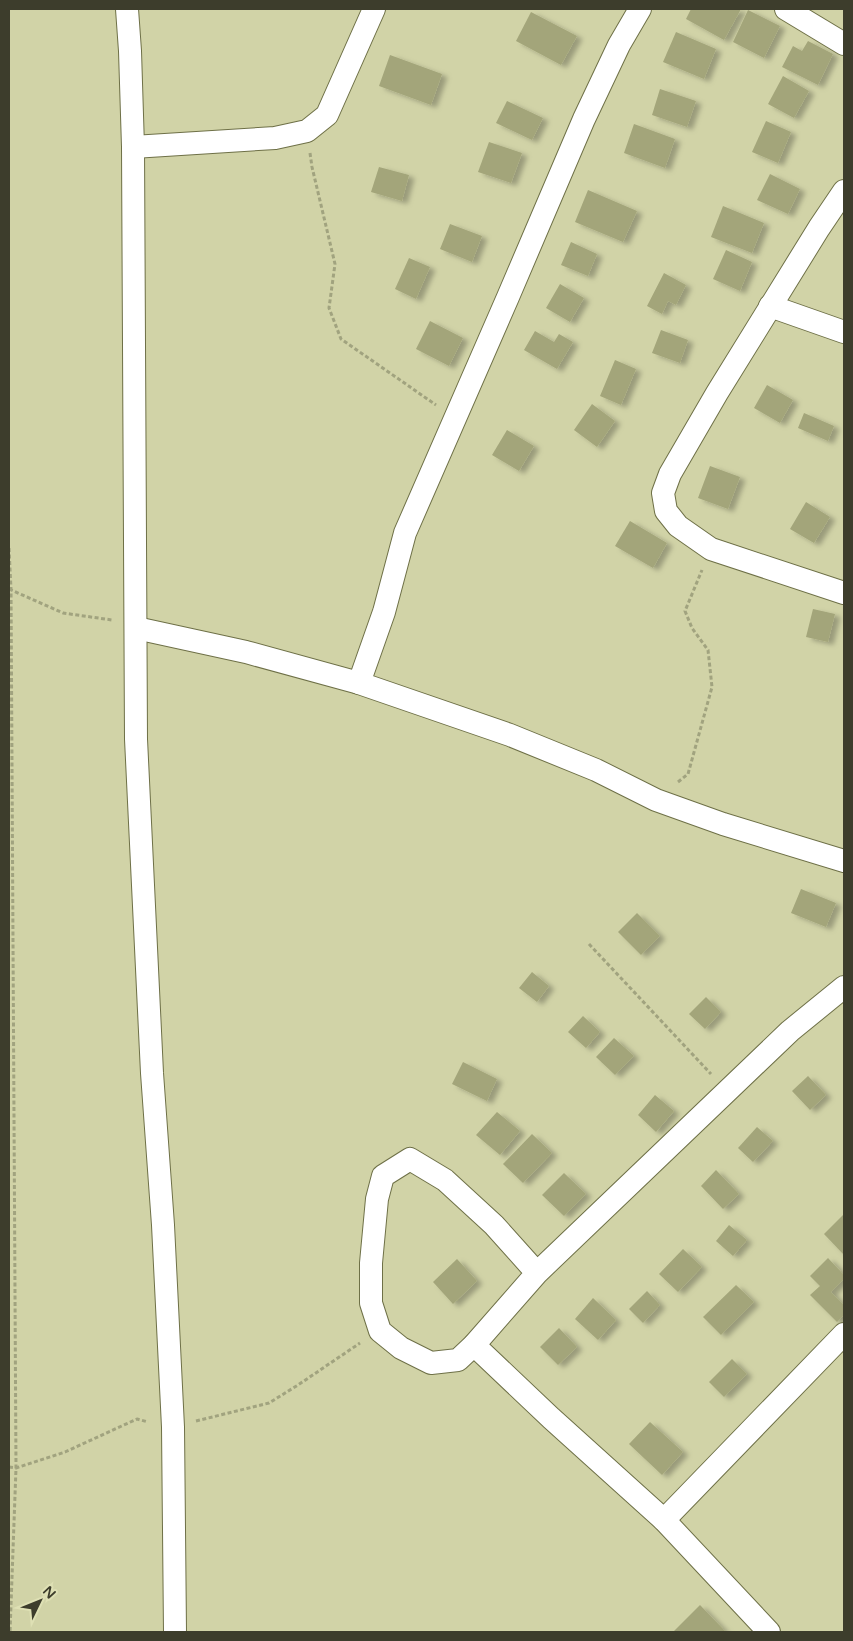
<svg xmlns="http://www.w3.org/2000/svg" width="853" height="1641" font-family="'Varela Round',sans-serif">
<style>
.building{fill:#a3a57a;filter:url(#shadow)}
.lines{fill:none;stroke-linecap:round;stroke-linejoin:round}
.street-casing{stroke:#6e7047;stroke-width:24}
.path{stroke:#a1a37f;stroke-width:3;stroke-dasharray:4 2.5;stroke-linecap:butt}
.street{stroke:#fff;stroke-width:22}
</style>
<defs>
<filter id="shadow"><feDropShadow dx="5.5" dy="3" stdDeviation="2.5" flood-color="#0004"/></filter>
</defs>
<rect width="100%" height="100%" fill="#d1d3a7"/>
<g class="building">
<path d="M691,9H741L724,40L686,19Z"/>
<path d="M748,10L780,26L764,58L733,42Z"/>
<path d="M531,12L577,36L561,65L516,41Z"/>
<path d="M676,32L716,49L704,79L663,62Z"/>
<path d="M808,41L833,54L818,85L782,67L793,46L802,51Z"/>
<path d="M390,55L442,74L431,105L379,86Z"/>
<path d="M783,76L809,91L794,118L768,104Z"/>
<path d="M660,89L696,101L687,127L652,115Z"/>
<path d="M507,101L543,118L532,140L496,123Z"/>
<path d="M766,121L791,132L778,163L752,152Z"/>
<path d="M634,124L675,139L665,168L624,153Z"/>
<path d="M489,142L522,153L511,183L478,172Z"/>
<path d="M379,167L409,175L402,201L371,192Z"/>
<path d="M770,174L800,189L788,214L757,200Z"/>
<path d="M588,190L637,211L623,242L575,222Z"/>
<path d="M723,206L764,223L752,253L711,237Z"/>
<path d="M450,224L482,236L472,262L440,249Z"/>
<path d="M571,242L597,254L588,276L561,265Z"/>
<path d="M726,250L752,262L740,291L713,279Z"/>
<path d="M409,258L430,267L416,299L395,289Z"/>
<path d="M664,273L686,285L676,305L668,301L662,314L647,306Z"/>
<path d="M560,284L584,298L570,322L546,308Z"/>
<path d="M430,321L463,338L449,366L416,349Z"/>
<path d="M661,330L688,340L680,363L652,353Z"/>
<path d="M535,331L554,342L559,334L573,342L557,369L524,350Z"/>
<path d="M615,360L636,369L621,405L600,396Z"/>
<path d="M767,385L793,400L780,423L754,408Z"/>
<path d="M592,404L615,421L597,447L574,430Z"/>
<path d="M804,413L834,426L828,441L798,428Z"/>
<path d="M507,430L534,446L519,471L492,455Z"/>
<path d="M710,466L740,477L728,509L698,498Z"/>
<path d="M806,502L830,517L814,543L790,529Z"/>
<path d="M630,521L667,543L653,568L615,546Z"/>
<path d="M813,609L835,614L828,642L806,637Z"/>
<path d="M801,889L836,903L826,927L791,913Z"/>
<path d="M637,913L660,936L641,955L618,932Z"/>
<path d="M532,972L549,986L537,1002L519,988Z"/>
<path d="M706,997L721,1012L705,1029L689,1014Z"/>
<path d="M583,1016L600,1032L586,1048L568,1032Z"/>
<path d="M614,1038L634,1056L615,1075L596,1057Z"/>
<path d="M463,1062L497,1079L487,1101L452,1084Z"/>
<path d="M808,1076L826,1095L810,1110L792,1091Z"/>
<path d="M655,1095L674,1111L656,1132L638,1115Z"/>
<path d="M497,1112L520,1131L500,1155L476,1135Z"/>
<path d="M757,1127L773,1141L753,1162L738,1148Z"/>
<path d="M532,1134L552,1153L523,1183L503,1164Z"/>
<path d="M716,1170L739,1194L723,1209L701,1186Z"/>
<path d="M564,1173L586,1194L564,1216L542,1195Z"/>
<path d="M844,1214V1255L824,1234Z"/>
<path d="M729,1225L747,1240L733,1256L716,1241Z"/>
<path d="M683,1249L702,1267L678,1292L659,1274Z"/>
<path d="M828,1258L844,1275V1279L831,1292L844,1305V1315L837,1322L810,1295L820,1286L810,1276Z"/>
<path d="M457,1259L477,1281L453,1304L433,1282Z"/>
<path d="M736,1285L754,1302L721,1335L703,1317Z"/>
<path d="M647,1291L660,1305L643,1323L629,1309Z"/>
<path d="M593,1298L616,1320L598,1340L575,1319Z"/>
<path d="M559,1328L577,1347L558,1365L540,1347Z"/>
<path d="M732,1359L747,1374L724,1397L709,1382Z"/>
<path d="M650,1422L683,1452L662,1475L629,1444Z"/>
<path d="M700,1605L725,1631L675,1632L674,1631Z"/>
</g>
<g class="lines">
<defs>
<g id="street">
<path d="M127,9L130,51L133,147L136,739L152,1073L163,1225L173,1427L175,1632"/>
<path d="M786,9L844,44"/>
<path d="M133,147L275,138L307,131L327,115L374,9"/>
<path d="M844,191L819,228L717,393L670,474L663,493L666,511L678,526L711,549L844,593"/>
<path d="M770,306L844,332"/>
<path d="M136,628L246,652L359,683L510,735L596,770L656,800L723,824L844,861"/>
<path d="M359,683L384,612L405,533L508,297L584,119L619,45L640,9"/>
<path d="M537,1273L494,1225L445,1180L410,1159L383,1176L377,1199L371,1263V1303L380,1331L401,1348L431,1363L458,1360L474,1345L537,1273L790,1031L844,987"/>
<path d="M474,1345L551,1418L664,1520L769,1632"/>
<path d="M664,1520L844,1334"/>
</g>
</defs>
<use href="#street" class="street-casing"/>
<g class="path">
<path d="M310,153L312,167L335,264L329,308L341,339L436,405"/>
<path d="M9,548L11,589L16,1468L10,1632"/>
<path d="M9,589L63,613L112,620"/>
<path d="M678,782L688,774L712,687L708,650L692,628L685,611L702,570"/>
<path d="M589,944L711,1074"/>
<path d="M196,1421L269,1403L298,1385L360,1343"/>
<path d="M9,1467L16,1468L65,1452L137,1419L148,1422"/>
</g>
<use href="#street" class="street"/>
</g>
<rect width="853" height="1641" fill="none" stroke="#3d3d2c" stroke-width="20"/>
<g transform="translate(40 1601) rotate(47)" stroke="#dee0b4" stroke-width="4" paint-order="stroke">
<path d="M0-4L9 19L0 12L-9 19Z" fill="#3d3d2c"/>
<text y="-8" font-size="14" font-weight="bold" text-anchor="middle" fill="#3d3d2c">N</text>
</g>
</svg>
